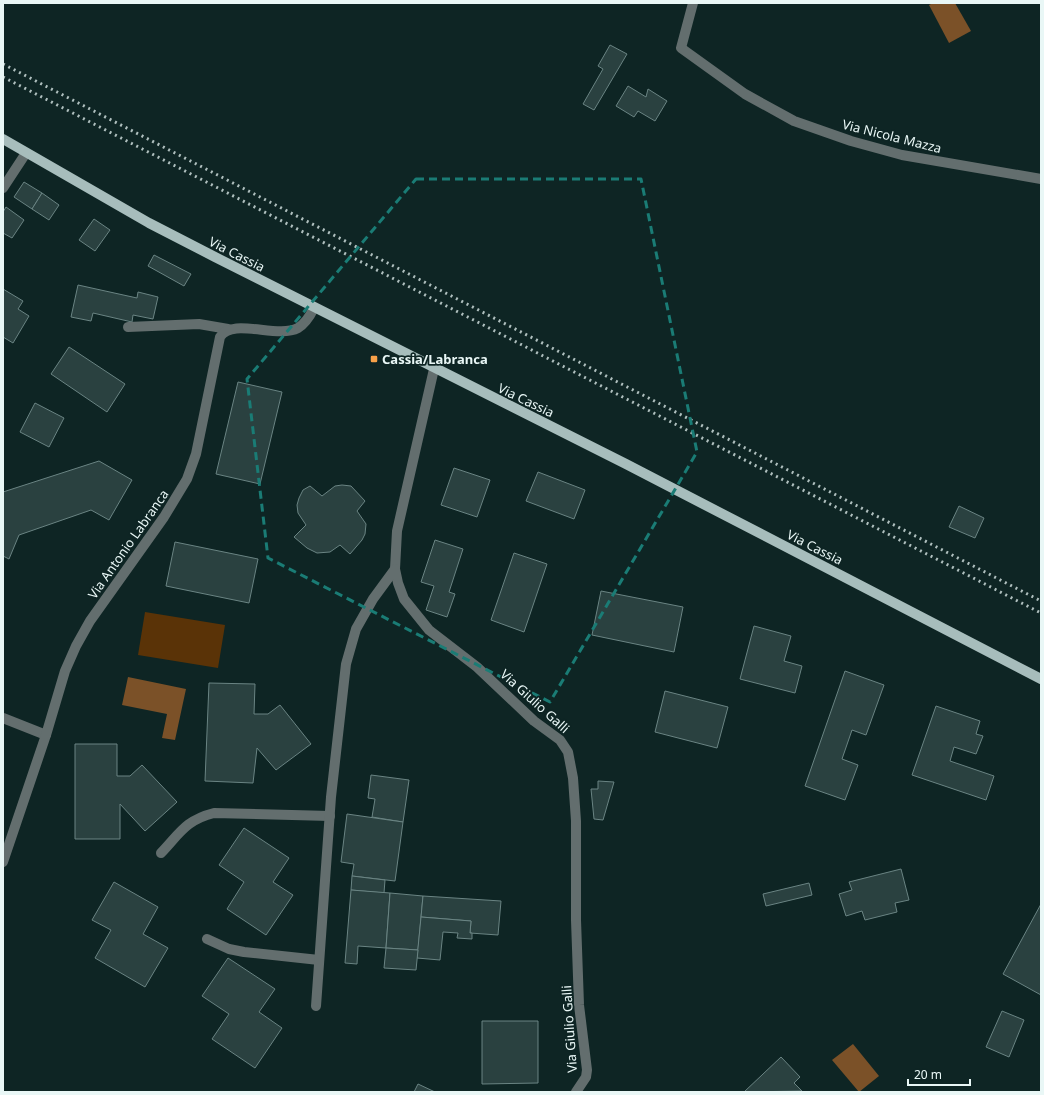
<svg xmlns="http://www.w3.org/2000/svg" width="1044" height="1095" font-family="'Noto Sans',sans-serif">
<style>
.green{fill:#5a3307}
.water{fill:#7b5128}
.building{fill:#2a4140;stroke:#6a8483}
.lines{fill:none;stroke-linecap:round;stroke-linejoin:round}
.service{stroke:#636e6e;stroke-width:10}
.minor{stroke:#636e6e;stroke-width:10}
.primary{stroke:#a7bdbc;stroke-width:10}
.rail{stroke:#afbfbe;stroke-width:3;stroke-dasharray:2 4;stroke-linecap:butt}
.marked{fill:none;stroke:#1a7c75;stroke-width:3;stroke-dasharray:8 5;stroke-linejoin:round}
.poi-dot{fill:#f7a149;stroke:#0e2524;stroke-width:1.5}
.labels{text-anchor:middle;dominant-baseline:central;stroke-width:3.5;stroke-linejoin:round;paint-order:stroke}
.street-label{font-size:13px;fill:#e9f7f6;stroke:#0e2524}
.poi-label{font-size:13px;font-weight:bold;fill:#e9f7f6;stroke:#0e2524;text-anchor:start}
</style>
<rect width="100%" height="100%" fill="#0e2524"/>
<path class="green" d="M145,612L225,625L218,668L138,655Z"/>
<g class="water">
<path d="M933,3H955L971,31L949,43L929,5Z"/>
<path d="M128,677L186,689L175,740L162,738L167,714L122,705Z"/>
<path d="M853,1044L879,1076L859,1092L832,1060Z"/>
</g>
<g class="building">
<path d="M610,45L627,54L594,110L583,104L603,69L598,66Z"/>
<path d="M628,86L646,97L648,89L667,101L655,121L638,111L634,117L616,106Z"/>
<path d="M24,182L42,193L32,209L14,197Z"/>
<path d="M42,193L59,205L49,220L32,209Z"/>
<path d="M6,207L24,220L12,238L3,233V212Z"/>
<path d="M94,219L110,230L95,251L79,240Z"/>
<path d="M154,255L191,274L184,286L148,266Z"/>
<path d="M78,285L137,298L138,292L158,297L153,319L133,315L132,322L93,313L91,321L71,317Z"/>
<path d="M3,289L23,301L18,309L29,316L13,343L3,337Z"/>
<path d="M69,347L125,384L107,412L51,374Z"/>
<path d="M238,382L282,392L260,484L216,474Z"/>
<path d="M35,403L64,418L49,447L20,432Z"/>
<path d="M99,461L132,480L109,520L91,510L19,535L9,559L3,556V492Z"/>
<path d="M454,468L490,480L477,517L441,505Z"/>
<path d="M538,472L585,490L574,519L526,501Z"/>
<path d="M342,485L351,486L365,501L357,511L366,524L365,534L362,540L350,554L340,545L330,552L317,553L307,548L294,537L306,525L298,513L297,505L299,498L303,490L310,486L322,496L335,486Z"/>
<path d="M959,506L984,518L975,538L949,527Z"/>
<path d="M435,540L463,549L449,592L455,594L447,617L426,610L434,586L421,582Z"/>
<path d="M175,542L258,559L249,603L166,586Z"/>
<path d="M514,553L547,564L524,632L491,620Z"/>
<path d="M601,591L683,607L674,652L592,635Z"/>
<path d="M754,626L791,636L784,661L802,666L795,693L740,679Z"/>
<path d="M845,671L884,685L866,735L852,730L842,759L858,765L845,800L805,786Z"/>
<path d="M209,683L255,684L254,714H268L280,705L311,744L276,770L257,748L253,783L205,781Z"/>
<path d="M665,691L728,707L717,748L655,732Z"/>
<path d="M936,706L980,721L976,734L983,736L976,754L954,747L950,761L994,776L986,800L912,775Z"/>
<path d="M75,744H117V776H130L142,765L177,802L145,831L120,804V839H75Z"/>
<path d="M371,775L409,780L403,822L372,817L375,799L368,798Z"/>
<path d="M598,781L614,782L603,820L594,819L591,789H598Z"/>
<path d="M347,814L403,822L395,881L352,876L354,864L341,862Z"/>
<path d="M244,828L289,858L273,882L293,895L266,935L227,909L244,882L219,865Z"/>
<path d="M901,869L909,900L895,903L897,912L865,920L862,911L846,916L839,894L852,890L849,882Z"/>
<path d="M352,876L385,880L384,893L351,890Z"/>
<path d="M114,882L158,907L143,934L168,948L145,987L95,958L111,930L92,920Z"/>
<path d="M809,883L812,895L766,906L763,894Z"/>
<path d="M351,890L390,893L386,948L358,946L357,964L345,963Z"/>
<path d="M390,893L423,896L418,950L386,948Z"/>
<path d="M423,896L501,901L498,935L470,933L471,921L421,917Z"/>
<path d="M1041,904V995L1003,974Z"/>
<path d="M421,917L471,921L470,933H472V939L457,938L458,933L443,932L440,960L417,958Z"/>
<path d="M386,948L418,950L416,970L384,968Z"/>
<path d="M228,958L275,989L259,1012L282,1028L255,1068L212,1039L229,1014L202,996Z"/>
<path d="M1002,1011L1024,1020L1009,1057L986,1047Z"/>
<path d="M482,1021H538V1083L482,1084Z"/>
<path d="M781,1057L800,1077L794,1083L802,1091L744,1092Z"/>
<path d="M418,1084L435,1092H414Z"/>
</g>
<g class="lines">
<path class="service" d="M128,327L199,324L228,329"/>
<g class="minor">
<path d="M693,3L681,48L745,94L794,121L851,141L902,155L1041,179"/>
<path d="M3,188L26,153"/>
<path d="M434,369L397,531L395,569L398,583L404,599L429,630L477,667L534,721L560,740L568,752L573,778L576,821V920L579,1005L587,1070L586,1077L576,1092"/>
<path d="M3,718L46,735"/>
<path d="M161,853C180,833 186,820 214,813L330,816"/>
<path d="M3,862L46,735L65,671L76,646L90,621L164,517L187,479L196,454L220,337C232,317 277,339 298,328C306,323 310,316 314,308"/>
<path d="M207,939L229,949L244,952L319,960"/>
<path d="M316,1006L331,797L346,664L356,629L373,599L395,569"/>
</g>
<path class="primary" d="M3,139L149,223L215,257L626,464L1041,679"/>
<g class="rail">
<path d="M3,64L1041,601"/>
<path d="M3,77L1041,613"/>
</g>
</g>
<path class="marked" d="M416,179H641L697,452L550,702L268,558L247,379Z"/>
<rect class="poi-dot" x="370" y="355" width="8" height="8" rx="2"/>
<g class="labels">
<g class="street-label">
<text transform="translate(892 136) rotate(14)">Via Nicola Mazza</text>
<text transform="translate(237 254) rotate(27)">Via Cassia</text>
<text transform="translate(526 400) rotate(26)">Via Cassia</text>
<text transform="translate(128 544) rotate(-55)">Via Antonio Labranca</text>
<text transform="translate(815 547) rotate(27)">Via Cassia</text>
<text transform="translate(535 701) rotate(42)">Via Giulio Galli</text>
<text transform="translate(569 1029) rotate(-94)">Via Giulio Galli</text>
</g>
<g class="poi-label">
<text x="382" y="359">Cassia/Labranca</text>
</g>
</g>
<rect width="1044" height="1095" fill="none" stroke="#e9f7f6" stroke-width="8"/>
<path d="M908 1079v6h62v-6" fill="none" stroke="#e9f7f6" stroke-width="2"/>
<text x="914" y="1079" font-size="12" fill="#e9f7f6" stroke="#0e2524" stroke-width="3" paint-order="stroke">20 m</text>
</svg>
